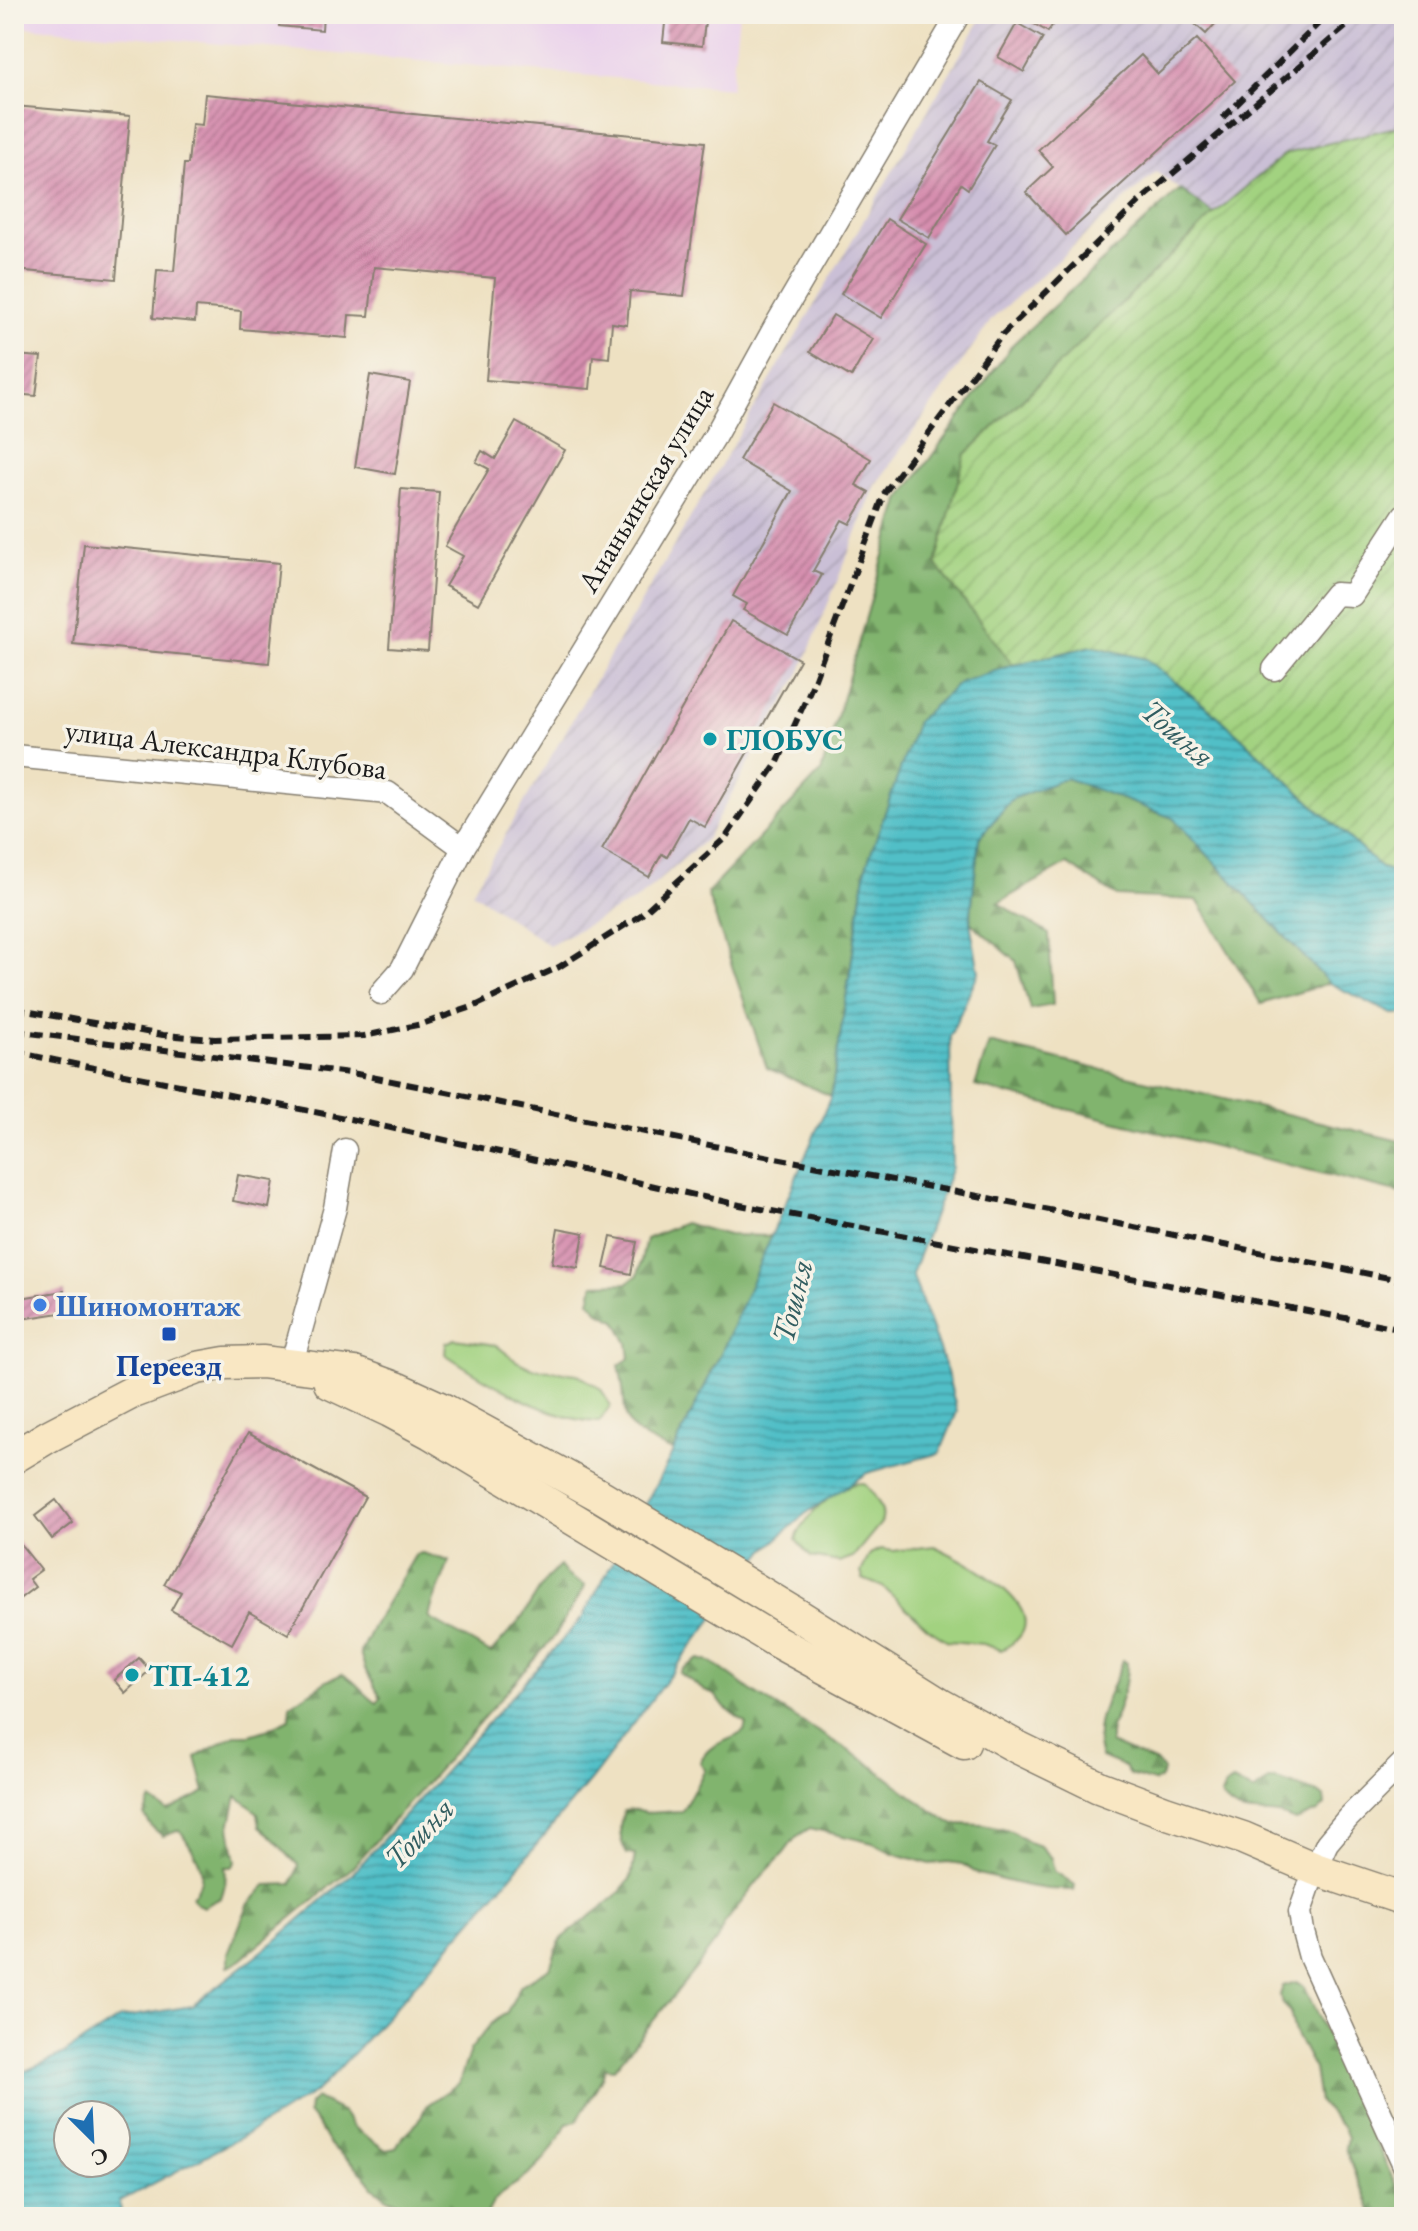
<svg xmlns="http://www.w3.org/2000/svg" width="1418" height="2231" font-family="'EB Garamond',serif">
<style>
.built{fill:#ead1ec}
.industrial{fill:url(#industrial-furrows)}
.green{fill:#a2d280;stroke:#5f774e;stroke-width:2}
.forest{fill:url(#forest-firs);stroke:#4e6845;stroke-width:2}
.garden{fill:url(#garden-furrows);stroke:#5f774e;stroke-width:2}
.water{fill:url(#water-rules);stroke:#366e72;stroke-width:2;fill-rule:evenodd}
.building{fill:url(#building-hatch)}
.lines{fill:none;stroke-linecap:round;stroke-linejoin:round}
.street-casing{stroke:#857e6f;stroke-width:25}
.secondary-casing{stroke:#857e6f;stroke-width:35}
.street{stroke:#fff;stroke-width:22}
.secondary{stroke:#f9e7c3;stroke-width:32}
.rail{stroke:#1c1c1c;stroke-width:6;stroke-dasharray:12 6;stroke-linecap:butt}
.culture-dot{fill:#0f9aa8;stroke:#f7f3e8;stroke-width:3}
.shop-dot{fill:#3f7fe0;stroke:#f7f3e8;stroke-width:3}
.transit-dot{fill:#1a4fb4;stroke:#f7f3e8;stroke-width:3}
.labels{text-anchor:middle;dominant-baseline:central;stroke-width:7;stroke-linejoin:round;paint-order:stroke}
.street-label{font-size:30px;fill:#1c1c1c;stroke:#f7f3e8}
.culture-label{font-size:30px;font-weight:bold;fill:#0d838f;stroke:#f7f3e8;text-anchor:start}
.shop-label{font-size:30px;font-weight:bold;fill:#366cbe;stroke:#f7f3e8;text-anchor:start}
.transit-label{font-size:30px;font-weight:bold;fill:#164399;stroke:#f7f3e8}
.water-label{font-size:32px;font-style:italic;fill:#315d60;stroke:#f7f3e8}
</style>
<defs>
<pattern id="industrial-furrows" width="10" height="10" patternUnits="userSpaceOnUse" patternTransform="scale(2)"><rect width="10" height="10" fill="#cabfd6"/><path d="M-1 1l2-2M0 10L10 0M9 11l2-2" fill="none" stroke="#ada4b7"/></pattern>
<pattern id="forest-firs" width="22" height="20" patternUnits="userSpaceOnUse" patternTransform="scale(2)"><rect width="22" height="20" fill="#81b46e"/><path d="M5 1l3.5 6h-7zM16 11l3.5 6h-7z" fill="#69925a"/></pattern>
<pattern id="garden-furrows" width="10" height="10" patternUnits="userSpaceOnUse" patternTransform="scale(2)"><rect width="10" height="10" fill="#a2d280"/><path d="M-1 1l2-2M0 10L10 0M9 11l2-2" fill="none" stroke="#8bb46e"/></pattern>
<pattern id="water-rules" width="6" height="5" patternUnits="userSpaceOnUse" patternTransform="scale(2)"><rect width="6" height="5" fill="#51bfc7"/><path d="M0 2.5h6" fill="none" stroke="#429aa1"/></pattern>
<pattern id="building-hatch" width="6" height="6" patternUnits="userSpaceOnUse" patternTransform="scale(2)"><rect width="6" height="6" fill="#d68eaf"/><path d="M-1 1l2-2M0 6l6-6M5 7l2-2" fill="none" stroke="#ad738e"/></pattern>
</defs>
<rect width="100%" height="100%" fill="#f7f3e8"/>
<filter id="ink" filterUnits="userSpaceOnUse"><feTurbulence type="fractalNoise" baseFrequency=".0125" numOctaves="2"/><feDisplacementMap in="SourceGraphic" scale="16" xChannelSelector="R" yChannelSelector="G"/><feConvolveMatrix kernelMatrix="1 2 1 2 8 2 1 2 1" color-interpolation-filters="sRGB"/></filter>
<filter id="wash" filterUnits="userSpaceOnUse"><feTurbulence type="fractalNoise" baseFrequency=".006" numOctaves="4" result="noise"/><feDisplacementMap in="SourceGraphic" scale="32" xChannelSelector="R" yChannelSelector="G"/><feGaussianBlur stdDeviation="1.8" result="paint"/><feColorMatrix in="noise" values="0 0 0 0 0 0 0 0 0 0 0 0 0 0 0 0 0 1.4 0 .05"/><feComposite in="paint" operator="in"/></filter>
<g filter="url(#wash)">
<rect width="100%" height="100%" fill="#eee1c2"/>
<path class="built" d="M14,14H739L731,88L14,26Z"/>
<path class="industrial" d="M984,14H1404V125L1285,154L1214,214L1156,172L992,319L876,485L800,673L706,839L639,898L549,945L472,892Z"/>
<g class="green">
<path d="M455,1339L496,1345L516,1361L533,1369L577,1374L601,1389L610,1406L599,1422C552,1421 484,1380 445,1354L446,1343Z"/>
<path d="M864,1483C873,1494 887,1509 881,1523L853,1557L839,1562L811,1557L796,1540C801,1521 832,1491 851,1485C855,1483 860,1483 864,1483Z"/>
<path d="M934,1546C964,1560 1072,1616 1001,1650L983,1644L948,1641L928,1628L883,1587L863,1579L861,1572L870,1554L880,1549L893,1551Z"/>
</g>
<g class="forest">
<path d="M1180,189L1214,214L965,455L936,564L1013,665L959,683L866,867L831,1096L767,1068L707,893L821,772L900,500L1013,344Z"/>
<path d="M1066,778L1173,818L1329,983L1261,1004L1197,900L1117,896L1067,864L998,903L1049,934L1053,1005L1030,1009L1016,961L970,922L979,838L1012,799Z"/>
<path d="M989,1043L1404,1142V1194L975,1086Z"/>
<path d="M684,1223L728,1235L773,1236L723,1349L673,1451C609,1425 632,1421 619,1365L630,1358L628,1343L616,1320L599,1312L590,1301L594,1284L627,1283L638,1275L646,1239Z"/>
<path d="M422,1553L449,1561C444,1581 432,1598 429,1618L491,1653L521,1619L546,1579L560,1566L567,1575L585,1586L555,1636L352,1868L235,1964L228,1966V1954L248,1905L266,1885L292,1884L298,1865C284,1852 275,1838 260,1827L258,1813L237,1796L230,1827L236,1862L232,1867H225C227,1878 225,1887 221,1898L203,1907L197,1904L192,1897C213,1871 195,1855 180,1830L163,1836L152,1827L144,1815L151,1800L168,1811L205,1792L196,1757L235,1735H250L269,1729L289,1719L290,1705L327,1681L342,1674C356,1680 364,1695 377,1703L381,1698L365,1669L360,1652L373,1626L416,1554Z"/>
<path d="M699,1659L713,1663L753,1692L866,1761L925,1806L953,1824L983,1825L1011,1831L1028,1842L1040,1846L1051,1858L1054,1871L1075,1885L1074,1890L1048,1889L1027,1886L978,1874L962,1864L948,1862L930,1864L893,1853L873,1843L810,1828L796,1837L784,1853L763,1875L724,1924L717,1940L697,1967L614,2069L605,2068L602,2078L577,2121L567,2123C559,2139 547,2158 534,2170C516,2188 496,2188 486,2217H412L414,2207L389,2199L373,2187L364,2174L329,2144L318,2125L308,2113L309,2104L316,2098L343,2112L353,2127L386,2150L396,2148L403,2137L419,2121L426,2106L459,2083L470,2050L490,2025L507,2012L521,1985L550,1968L560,1940L615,1897L631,1878L635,1855L627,1854C619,1839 618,1827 624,1811L635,1810L646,1813L682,1811L705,1770L700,1762C711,1740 727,1744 744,1731L746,1723L725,1708L715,1695L705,1691L680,1673L683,1669Z"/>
<path d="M1123,1660L1127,1663C1127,1679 1123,1696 1118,1710C1113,1724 1109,1728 1110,1743L1157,1763L1163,1770L1161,1778L1154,1782L1130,1775L1125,1767L1101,1757C1089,1724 1112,1691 1123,1660Z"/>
<path d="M1273,1779L1318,1793L1324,1797L1325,1805L1318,1812L1296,1821C1290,1819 1284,1816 1278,1815C1254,1811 1236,1819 1221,1795L1225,1786L1233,1781L1254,1792L1261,1786Z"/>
<path d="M1296,1982L1304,1986L1404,2203V2217H1373L1368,2201L1357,2179L1345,2148L1347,2138L1343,2128L1319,2102L1314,2069L1295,2033L1290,2012L1282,2004L1280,1995L1283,1986Z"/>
</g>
<path class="garden" d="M1404,125V875L1381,868L1219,717L1146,659L1092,646L1013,665L936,564L965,455L1214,214L1285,154Z"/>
<path class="water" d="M1092,646L1146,659L1219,717L1381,868L1404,875V1014H1392L1329,983L1173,818L1066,778L1012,799L979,838L970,922L979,972L950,1036L952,1167L912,1274L947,1372L957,1412L940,1453L867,1473L805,1514L765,1550L593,1777L508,1879L401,2001L320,2089L249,2133L120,2201L121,2217H14V2076L62,2055L120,2018L192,2006L274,1942L354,1872L582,1618L664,1470L723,1349L831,1096L866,867L917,721L959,683L1013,665ZM68,2115H116V2163H68Z"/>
<g id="blocks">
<g class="building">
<path d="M280,14H323L322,30L279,26Z"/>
<path d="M609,14H642L641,24L608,22Z"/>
<path d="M666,14H706L702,46L663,42Z"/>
<path d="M1017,14H1059L1048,32Z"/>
<path d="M1184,14H1224L1206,34Z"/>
<path d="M1017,23L1043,38L1024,72L998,57Z"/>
<path d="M1197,39L1235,81L1066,235L1026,192L1053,167L1038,150L1141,55L1158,74Z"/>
<path d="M981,82L1012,100L987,141L995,145L968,189L961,184L929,238L897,219Z"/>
<path d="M205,94L705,142L684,296L630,291L627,325L612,323L609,358L593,356L590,389L486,380L495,278L374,267L369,316L349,315L347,338L240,329L241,311L196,307L195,322L153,318L157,270L174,271L184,164H188L192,124L202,125Z"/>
<path d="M14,106L130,116L116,279L14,270Z"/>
<path d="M887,219L926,244L881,318L841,294Z"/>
<path d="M833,315L873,339L851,377L810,352Z"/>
<path d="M14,355L41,357L36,396L14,394Z"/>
<path d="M370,375L410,382L395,474L355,467Z"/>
<path d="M773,402L871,459L856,485L869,492L850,524L842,520L813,571L822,575L788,635L743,610L747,604L733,596L792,491L739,460Z"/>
<path d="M516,422L565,450L478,604L445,586L463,556L445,546L489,469L476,462L482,451L495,459Z"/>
<path d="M401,489L439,492L428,651L389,648Z"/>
<path d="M84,544L279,563L269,663L73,644Z"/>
<path d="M731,621L800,660L705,827L689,818L667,857L662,854L649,877L602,850Z"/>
<path d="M238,1175L274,1181L269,1208L233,1201Z"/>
<path d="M558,1228L584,1233L578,1268L552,1263Z"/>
<path d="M611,1237L637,1242L631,1274L604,1268Z"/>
<path d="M64,1291L67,1312L14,1320V1299Z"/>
<path d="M248,1433L365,1497L288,1634L249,1612L232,1644L171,1610L181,1592L164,1584Z"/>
<path d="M56,1500L73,1523L52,1539L35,1516Z"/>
<path d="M14,1536L41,1570L29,1579L35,1587L14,1603Z"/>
<path d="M139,1658L150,1670L125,1693L114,1680Z"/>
</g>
</g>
</g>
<g filter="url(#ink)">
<use href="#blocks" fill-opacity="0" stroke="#857e6f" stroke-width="2"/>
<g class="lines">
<defs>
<g id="street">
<path d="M1274,669L1335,594L1352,595L1404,515"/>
<path d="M14,756L388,793L463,848"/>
<path d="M381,993L402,969L463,848L715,436L776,325L959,14"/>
<path d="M291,1366L335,1208L345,1150"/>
<path d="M1404,1762L1348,1818L1327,1843L1315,1869L1300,1912L1303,1931L1310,1957L1404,2165"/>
</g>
<g id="secondary">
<path d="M330,1383L390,1411L431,1433L776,1641L964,1743"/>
<path d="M14,1457L49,1436L131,1393L197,1368L225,1363L262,1362L354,1373L398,1389L446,1411L601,1496L796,1614L941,1705L1017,1747L1099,1787L1165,1812L1243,1838L1315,1869L1404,1899"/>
</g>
</defs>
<use href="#street" class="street-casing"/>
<use href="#secondary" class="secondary-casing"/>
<use href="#street" class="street"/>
<use href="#secondary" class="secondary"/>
<g class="rail">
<path d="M1223,118L1328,14"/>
<path d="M14,1009L163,1035L215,1039L364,1036L422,1024L475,1006L559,967L641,915L726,837L778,762L812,686L885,492L1002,335L1139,202L1361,14"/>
<path d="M14,1031L357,1074L749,1153L989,1198L1404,1281"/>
<path d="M14,1052L350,1119L740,1205L1404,1329"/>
</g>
</g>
</g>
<g class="culture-dot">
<circle cx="710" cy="739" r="8"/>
<circle cx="132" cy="1675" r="8"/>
</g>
<circle class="shop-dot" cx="40" cy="1305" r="8"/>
<rect class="transit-dot" x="161" y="1326" width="16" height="16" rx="4"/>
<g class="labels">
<g class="street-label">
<text transform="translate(645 489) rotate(-59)">Ананьинская улица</text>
<text transform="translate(226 749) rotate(7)">улица Александра Клубова</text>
</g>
<g class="culture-label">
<text x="726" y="739">ГЛОБУС</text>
<text x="148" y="1675">ТП-412</text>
</g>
<g class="shop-label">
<text x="56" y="1305">Шиномонтаж</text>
</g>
<g class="transit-label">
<text x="169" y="1365">Переезд</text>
</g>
<g class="water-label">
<text transform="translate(1178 733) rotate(41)">Тошня</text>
<text transform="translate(792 1301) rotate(-76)">Тошня</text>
<text transform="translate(419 1833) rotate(-46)">Тошня</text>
</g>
</g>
<rect width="1418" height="2231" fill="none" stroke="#f7f3e8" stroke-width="48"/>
<g transform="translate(92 2139) rotate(156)"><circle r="38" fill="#f7f3e8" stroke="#9f9d96" stroke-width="2"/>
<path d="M0-6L14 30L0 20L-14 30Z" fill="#1f6fb2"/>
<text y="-12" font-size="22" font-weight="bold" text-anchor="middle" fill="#1c1c1c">С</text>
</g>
</svg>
